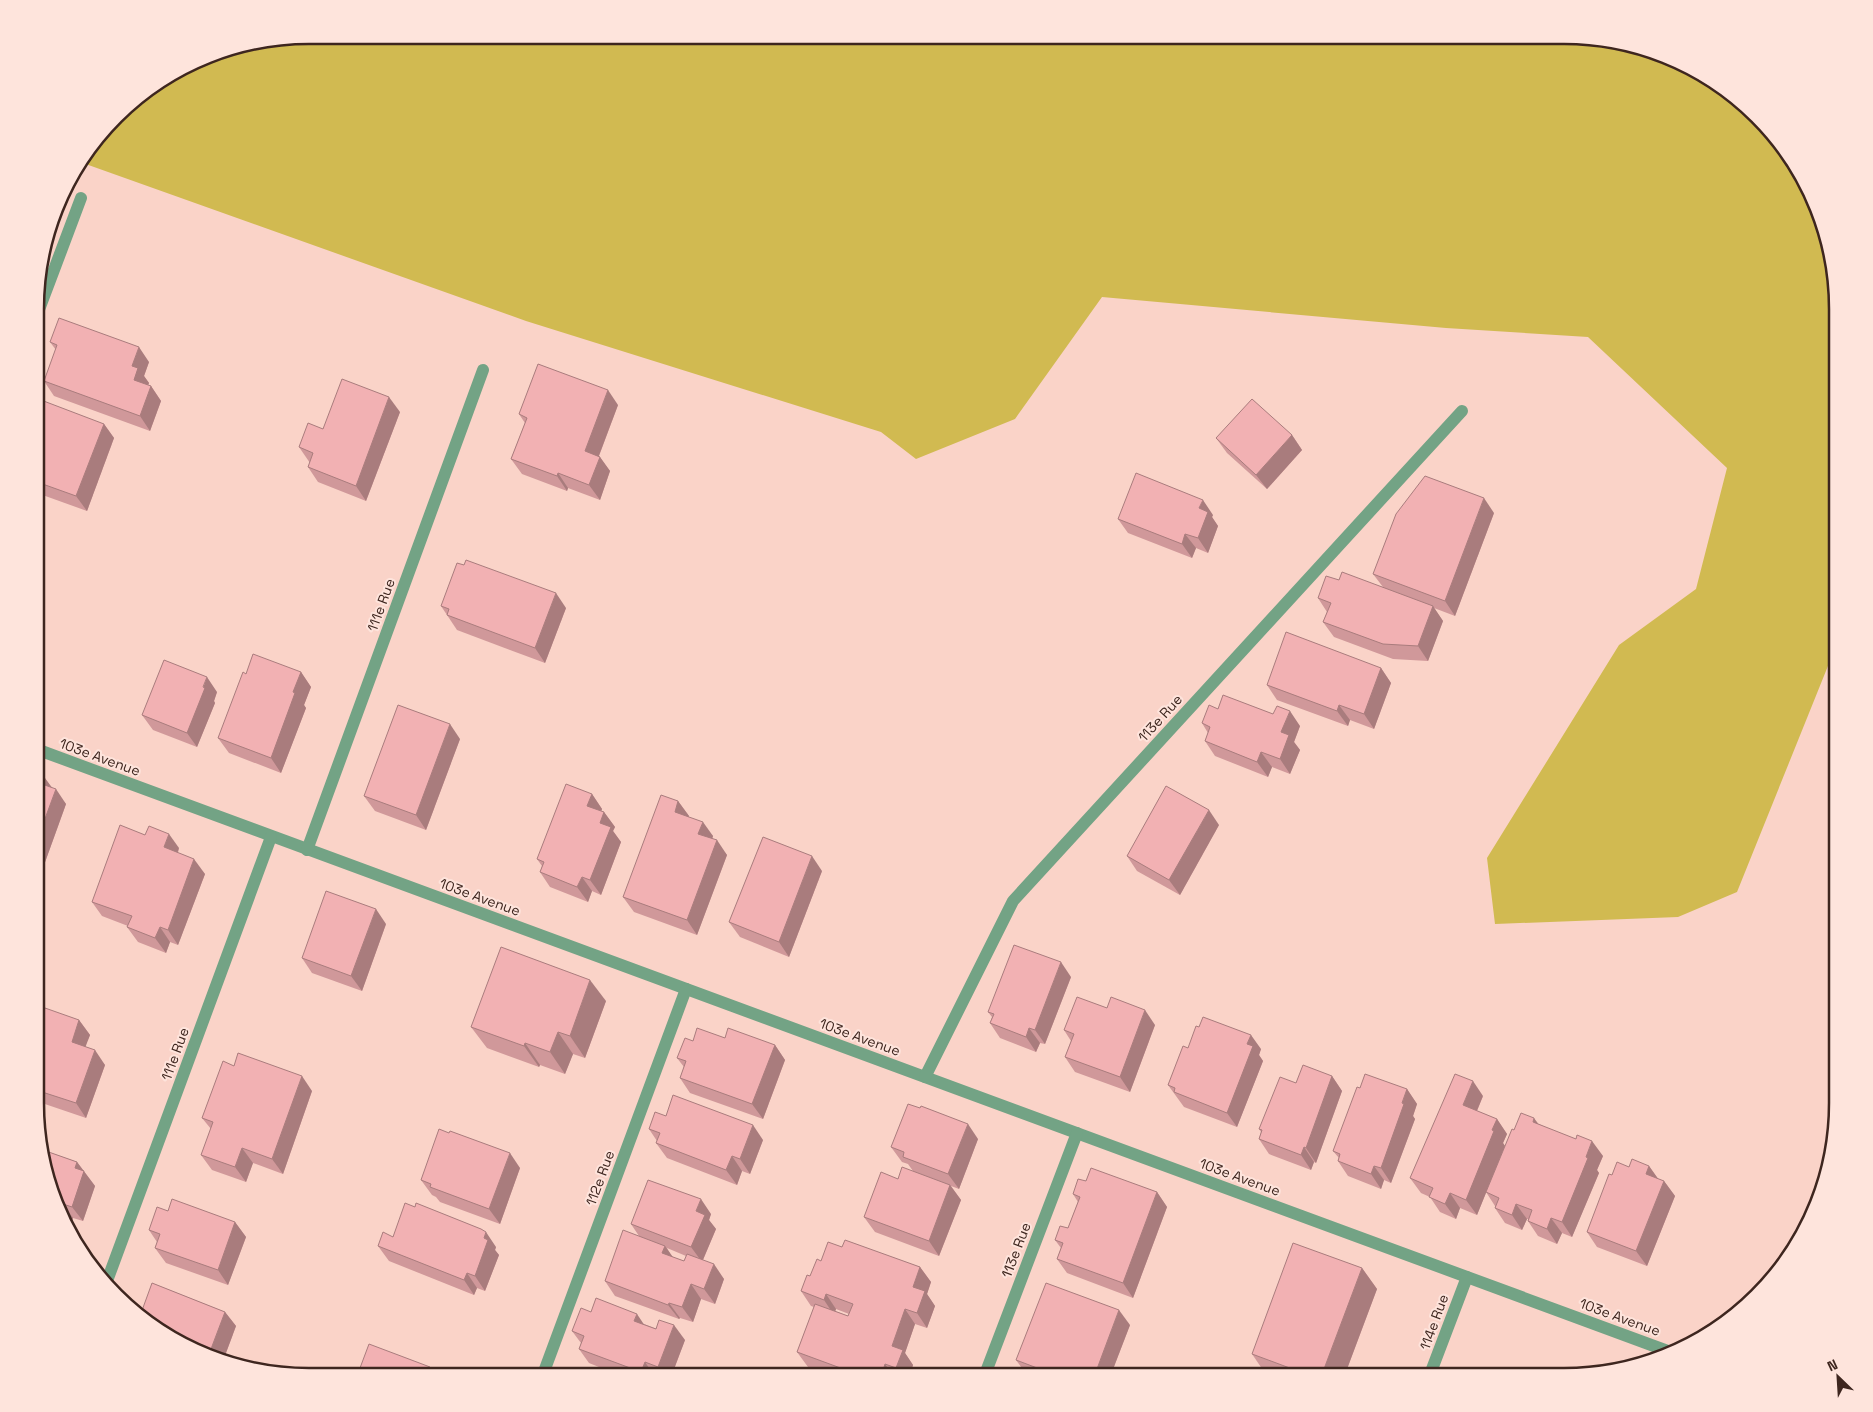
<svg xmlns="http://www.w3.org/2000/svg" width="1873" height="1412" font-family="'Space Grotesk',sans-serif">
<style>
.green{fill:#d1ba51}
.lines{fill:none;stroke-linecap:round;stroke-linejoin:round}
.minor{stroke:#73a385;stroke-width:12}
.wall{fill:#d0989a;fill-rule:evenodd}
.shaded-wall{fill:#a97c7d}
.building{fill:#f2b1b3;stroke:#a97c7d}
.labels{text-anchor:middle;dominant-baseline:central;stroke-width:4;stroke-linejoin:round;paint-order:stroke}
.street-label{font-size:14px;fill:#3e261f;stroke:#fee4dc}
.rim{fill:none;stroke:#3e261f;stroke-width:2.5}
</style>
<rect width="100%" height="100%" fill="#fad3c8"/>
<path class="green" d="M309,35L1582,36L1669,56L1745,103L1810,188L1833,255L1838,308V641L1737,892L1678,917L1495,924L1487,858L1619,645L1696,589L1727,468L1588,337L1446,328L1102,297L1015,419L916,459L881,432L526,321L80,162L128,103L220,50Z"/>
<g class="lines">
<g class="minor">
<path d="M37,315L81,198"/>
<path d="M36,749L1673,1353"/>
<path d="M307,850L483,370"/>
<path d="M925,1077L1013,901L1462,411"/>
<path d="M107,1281L271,837"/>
<path d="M542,1377L686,989"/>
<path d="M984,1377L1077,1133"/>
<path d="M1429,1377L1467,1277"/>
</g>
</g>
<g class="wall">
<path d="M50,342L149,362L144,376L149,383L148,385L151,386L161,401L150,431L54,396L44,381L56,350Z"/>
<path d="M618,405L599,456L610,471L600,500L568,488L567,491L522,474L511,459L525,423L519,414Z"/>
<path d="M37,409L104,424L114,438L87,511L37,493Z"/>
<path d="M400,412L366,501L318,482L308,467L310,463L299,447L323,429Z"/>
<path d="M1292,435L1302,450L1267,489L1227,453L1216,438Z"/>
<path d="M1494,513L1455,616L1434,608L1443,621L1428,661L1393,659L1334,637L1323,622L1327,612L1318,598L1339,580L1383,587L1373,574Z"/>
<path d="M1213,515L1212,517L1218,526L1208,553L1196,548L1192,558L1128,533L1118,519Z"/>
<path d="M441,606L566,608L545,663L457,630Z"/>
<path d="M1381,668L1391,683L1374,729L1350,720L1348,726L1277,700L1267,685Z"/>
<path d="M301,672L311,687L304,705L306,708L281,773L229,753L218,738L246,674Z"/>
<path d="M217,692L214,701L215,703L197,747L153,730L142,715Z"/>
<path d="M1218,709L1300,726L1294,742L1300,750L1290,774L1272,767L1268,777L1215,756L1205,741L1208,733L1202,723Z"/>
<path d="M460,739L426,830L375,811L364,796Z"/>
<path d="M36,772L42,774L51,787L66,804L44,865L36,863Z"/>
<path d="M592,794L602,809L601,811L604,812L615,827L613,831L621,842L601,895L592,891L588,902L550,887L540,872L542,866L537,859Z"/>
<path d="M678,801L689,816V817L713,836L712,839L727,855L697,935L634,912L623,897Z"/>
<path d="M1219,825L1180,895L1137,871L1127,856Z"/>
<path d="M179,848L178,853L205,874L178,945L170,942L166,953L138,942L127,927L128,926L102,916L92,902Z"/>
<path d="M822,871L789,957L740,937L729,922Z"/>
<path d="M386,924L362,991L312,973L302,958Z"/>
<path d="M1071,977L1045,1044L1040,1043L1036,1052L1000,1038L990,1023L992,1017L988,1012Z"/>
<path d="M606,1001L585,1058L573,1054L565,1074L540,1065L539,1067L487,1048L471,1027Z"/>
<path d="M1107,1008L1155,1025L1130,1092L1075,1072L1065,1057L1071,1041L1064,1030Z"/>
<path d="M79,1020L90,1035L85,1046L105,1065L86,1118L36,1101V1028L37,1029Z"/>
<path d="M725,1038L775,1045L785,1060L763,1119L690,1093L680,1078L684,1067L677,1058L693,1041Z"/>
<path d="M1188,1048L1261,1049L1259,1055L1263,1061L1237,1127L1184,1107L1168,1085Z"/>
<path d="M234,1066L312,1091L283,1174L253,1163L246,1182L212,1170L201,1155L211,1129L202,1118Z"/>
<path d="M1332,1076L1342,1091L1316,1163L1314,1162L1311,1170L1269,1154L1259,1139L1261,1132L1259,1129L1296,1083Z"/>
<path d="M1360,1088L1407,1089L1417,1104L1413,1116L1415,1119L1391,1183L1384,1180L1381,1189L1348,1176L1338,1161L1339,1158L1333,1151Z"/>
<path d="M1483,1096L1477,1111L1497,1119L1507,1134L1503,1143L1505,1146L1477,1215L1460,1208L1456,1219L1440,1212L1430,1197L1421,1193L1410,1178Z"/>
<path d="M666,1116L763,1140L750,1174L742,1171L737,1185L667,1158L656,1143L657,1141L649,1129Z"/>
<path d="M1539,1124L1603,1156L1597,1170L1599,1173L1572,1237L1562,1233L1557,1244L1538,1236L1528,1221V1219H1527L1522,1230L1505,1223L1495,1208V1206L1486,1192L1514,1130Z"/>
<path d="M449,1133L520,1168L500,1224L440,1202L436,1197L432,1195L421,1180Z"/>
<path d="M978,1139L959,1189L951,1186L961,1200L939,1256L875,1232L864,1217L898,1179L913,1171L908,1164L902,1162L891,1147Z"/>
<path d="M43,1150L77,1162L95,1186L83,1221L73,1218L71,1226L63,1223Z"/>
<path d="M1649,1166L1658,1179L1664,1181L1675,1196L1647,1266L1597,1247L1587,1232L1612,1175L1629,1167Z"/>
<path d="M1086,1181L1157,1192L1167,1207L1133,1298L1067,1273L1057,1259L1061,1248L1055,1240L1068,1228L1078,1202L1073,1194Z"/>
<path d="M168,1211L235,1222L246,1237L228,1285L166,1263L155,1248L157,1242L149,1230Z"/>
<path d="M711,1214L709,1220L716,1229L703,1260L724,1279L715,1304L701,1299L693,1322L680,1318L679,1319L615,1296L605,1281L639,1236L631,1224ZM667,1248L686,1256L684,1261L672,1257Z"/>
<path d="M393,1237L496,1247L495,1250L499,1255L485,1291L477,1288L474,1295L389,1261L378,1246Z"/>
<path d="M842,1247L920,1267L931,1282L927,1294L935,1306L927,1328L915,1324L905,1353L913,1365L909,1377H834L808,1367L797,1352L814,1307L811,1306L801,1291L810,1276ZM836,1309L849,1314L848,1316L835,1311Z"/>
<path d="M1362,1268L1377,1289L1344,1377H1271L1267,1376L1252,1354Z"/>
<path d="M152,1283L225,1312L236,1326L223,1361L204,1356Z"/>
<path d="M591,1312L644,1324L685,1340L671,1377H624L589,1363L579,1349L581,1343L572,1331Z"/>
<path d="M1130,1325L1110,1377H1031L1027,1375L1016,1360Z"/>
</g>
<g class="shaded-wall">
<path d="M139,347L149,362L144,376L149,383L144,395L134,380L132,366Z"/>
<path d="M151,386L161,401L150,431L140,416Z"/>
<path d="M608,390L618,405L595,466L585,451Z"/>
<path d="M389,397L400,412L366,501L356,486Z"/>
<path d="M104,424L114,438L87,511L76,496Z"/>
<path d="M1292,435L1302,450L1267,489L1256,475Z"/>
<path d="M600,457L610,471L600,500L589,485Z"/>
<path d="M558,473L568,488L567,491L557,476Z"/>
<path d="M1484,498L1494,513L1455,616L1445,601Z"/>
<path d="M1203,500L1213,515L1212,517L1218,526L1208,553L1198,538L1199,508Z"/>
<path d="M1185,534L1196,548L1192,558L1182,544Z"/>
<path d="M37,576L45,588L37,610Z"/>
<path d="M556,593L566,608L545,663L535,648Z"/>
<path d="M1433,606L1443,621L1428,661L1418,646Z"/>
<path d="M1381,668L1391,683L1374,729L1364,714Z"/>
<path d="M301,672L311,687L304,705L306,708L281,773L271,758L293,692Z"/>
<path d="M207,677L217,692L214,701L215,703L197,747L187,733Z"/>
<path d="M1339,705L1350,720L1348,726L1337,711Z"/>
<path d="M1290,711L1300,726L1294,742L1300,750L1290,774L1280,759L1281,732Z"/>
<path d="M450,724L460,739L426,830L416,815Z"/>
<path d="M1261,752L1272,767L1268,777L1257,762Z"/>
<path d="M42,774L53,789L39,783Z"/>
<path d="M56,789L66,804L44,865L36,855V843Z"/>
<path d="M592,794L602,809L598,820L587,806Z"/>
<path d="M678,801L689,816L685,827L675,812Z"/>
<path d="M1209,810L1219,825L1180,895L1169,880Z"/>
<path d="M604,812L615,827L613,831L621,842L601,895L590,880L600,823Z"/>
<path d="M703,822L713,836L709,848L698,834Z"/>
<path d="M169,834L179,848L174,862L164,847Z"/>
<path d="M717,840L727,855L697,935L687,920Z"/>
<path d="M812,856L822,871L789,957L779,942Z"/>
<path d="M194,859L205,874L178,945L168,930Z"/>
<path d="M582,877L592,891L588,902L577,887Z"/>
<path d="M376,909L386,924L362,991L351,976Z"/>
<path d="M160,927L170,942L166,953L155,938Z"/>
<path d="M1061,962L1071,977L1045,1044L1035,1030Z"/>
<path d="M590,980L606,1001L585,1058L570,1036Z"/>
<path d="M1145,1010L1155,1025L1130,1092L1120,1077Z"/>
<path d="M79,1020L90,1035L82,1056L72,1042Z"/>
<path d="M1029,1028L1040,1043L1036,1052L1026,1037Z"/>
<path d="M558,1032L573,1054L565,1074L550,1052Z"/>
<path d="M1251,1035L1261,1049L1259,1055L1263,1061L1237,1127L1227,1113L1247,1044Z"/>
<path d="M525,1043L540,1065L539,1067L524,1046Z"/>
<path d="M775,1045L785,1060L763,1119L752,1104Z"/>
<path d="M95,1050L105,1065L86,1118L76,1103Z"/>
<path d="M302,1076L312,1091L283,1174L272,1159Z"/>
<path d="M1332,1076L1342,1091L1316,1163L1306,1148Z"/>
<path d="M1473,1081L1483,1096L1473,1120L1463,1105Z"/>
<path d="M1407,1089L1417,1104L1413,1116L1415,1119L1391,1183L1381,1168Z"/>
<path d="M1534,1118L1545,1133L1533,1122Z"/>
<path d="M1497,1119L1507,1134L1503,1143L1505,1146L1477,1215L1466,1200L1492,1130Z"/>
<path d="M968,1124L978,1139L959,1189L948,1174Z"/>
<path d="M753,1125L763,1140L750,1174L740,1159Z"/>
<path d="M1592,1141L1603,1156L1597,1170L1599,1173L1572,1237L1562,1222Z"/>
<path d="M1304,1147L1314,1162L1311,1170L1301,1155Z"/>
<path d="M242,1148L253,1163L246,1182L235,1167Z"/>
<path d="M510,1153L520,1168L500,1224L489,1209Z"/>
<path d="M732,1156L742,1171L737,1185L726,1170Z"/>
<path d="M77,1162L95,1186L83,1221L72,1207L75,1168Z"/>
<path d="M1374,1166L1384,1180L1381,1189L1371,1174Z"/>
<path d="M1649,1166L1659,1180L1646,1174Z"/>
<path d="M1664,1181L1675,1196L1647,1266L1636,1251Z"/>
<path d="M950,1185L961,1200L939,1256L929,1241Z"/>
<path d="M1157,1192L1167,1207L1133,1298L1123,1283Z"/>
<path d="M1450,1193L1460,1208L1456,1219L1445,1204Z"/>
<path d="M701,1199L711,1214L709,1220L716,1229L702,1262L691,1247L696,1211Z"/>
<path d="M63,1204L73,1218L71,1226L60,1211Z"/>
<path d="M1516,1204L1527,1219L1522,1230L1512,1215Z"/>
<path d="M1551,1218L1562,1233L1557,1244L1547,1229Z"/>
<path d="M235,1222L246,1237L228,1285L218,1270Z"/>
<path d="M486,1232L496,1247L495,1250L499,1255L485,1291L475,1276L484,1238Z"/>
<path d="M665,1246L675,1260L662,1253Z"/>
<path d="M714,1264L724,1279L715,1304L704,1289Z"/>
<path d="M920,1267L931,1282L927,1294L935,1306L927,1328L917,1313L913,1287Z"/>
<path d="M1362,1268L1377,1289L1344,1377H1321Z"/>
<path d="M467,1273L477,1288L474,1295L464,1280Z"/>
<path d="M691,1284L701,1299L693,1322L682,1307Z"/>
<path d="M826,1294L836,1309L834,1315L824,1300Z"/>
<path d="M669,1303L680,1318L679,1319L668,1305Z"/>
<path d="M905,1309L915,1324L905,1353L913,1365L909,1377H902L896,1368L892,1346Z"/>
<path d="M1119,1310L1130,1325L1110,1377H1094Z"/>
<path d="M225,1312L236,1326L223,1361L218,1359L211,1349Z"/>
<path d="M637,1314L647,1329L634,1321Z"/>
<path d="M674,1325L685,1340L671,1377H665L658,1367Z"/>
<path d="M199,1345L208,1357L204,1356L197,1352Z"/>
<path d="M645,1362L655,1377H644L641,1372Z"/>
<path d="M885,1364L894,1377H881Z"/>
<path d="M430,1367L437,1376H428L427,1375Z"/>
</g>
<g class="building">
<path d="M59,318L139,347L132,366L138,368L134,380L151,386L140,416L44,381L57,345L50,342Z"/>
<path d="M538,364L608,390L585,451L600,457L589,485L558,473L557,476L511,459L527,418L519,414Z"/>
<path d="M342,379L389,397L356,486L308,467L313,453L299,447L308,423L323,429Z"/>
<path d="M1252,399L1292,435L1256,475L1216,438Z"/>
<path d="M41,400L104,424L76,496L37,482V409Z"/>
<path d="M1136,473L1203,500L1199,508L1208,512L1198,538L1185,534L1182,544L1118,519Z"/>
<path d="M1425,476L1484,498L1445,601L1373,574L1396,514Z"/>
<path d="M466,560L556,593L535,648L447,615L449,609L441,606L457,563L464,565Z"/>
<path d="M1342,572L1433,606L1418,646L1383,644L1323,622L1331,603L1318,598L1326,576L1339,580Z"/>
<path d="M1286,632L1381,668L1364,714L1339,705L1337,711L1267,685Z"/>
<path d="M253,654L301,672L293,692L295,693L271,758L218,738L243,672L246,674Z"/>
<path d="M164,660L207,677L203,687L205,688L187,733L142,715Z"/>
<path d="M1223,695L1273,714L1277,706L1290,711L1281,732L1289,735L1280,759L1261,752L1257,762L1205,741L1210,727L1202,723L1209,705L1218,709Z"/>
<path d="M398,705L450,724L416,815L364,796Z"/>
<path d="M36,772L42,774L39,783L56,789L36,843Z"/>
<path d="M566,784L592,794L587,806L604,812L600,823L611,827L590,880L582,877L577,887L540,872L544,862L537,859Z"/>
<path d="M1166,786L1209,810L1169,880L1127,856Z"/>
<path d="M661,795L678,801L675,812L703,822L698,834L717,840L687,920L623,897Z"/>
<path d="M120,825L145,835L149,826L169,834L164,847L194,859L168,930L160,927L155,938L127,927L132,916L92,902Z"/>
<path d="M763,837L812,856L779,942L729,922Z"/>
<path d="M326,891L376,909L351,976L302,958Z"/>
<path d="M1014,945L1061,962L1035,1030L1029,1028L1026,1037L990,1023L994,1014L988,1012Z"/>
<path d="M501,947L590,980L570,1036L558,1032L550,1052L525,1043L524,1046L471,1027Z"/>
<path d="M1077,997L1107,1008L1111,997L1145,1010L1120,1077L1065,1057L1074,1034L1064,1030Z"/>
<path d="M45,1008L79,1020L72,1042L95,1050L76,1103L36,1090V1028L37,1029Z"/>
<path d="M1203,1017L1251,1035L1247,1044L1253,1046L1227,1113L1174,1092L1175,1088L1168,1085L1183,1046L1188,1048L1196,1026L1199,1027Z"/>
<path d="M697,1028L725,1038L728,1028L775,1045L752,1104L680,1078L686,1061L677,1058L685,1038L693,1041Z"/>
<path d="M238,1053L302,1076L272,1159L242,1148L235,1167L201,1155L213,1122L202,1118L223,1061L234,1066Z"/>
<path d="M1303,1065L1332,1076L1306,1148L1304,1147L1301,1155L1259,1139L1262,1130L1259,1129L1280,1077L1296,1083Z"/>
<path d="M1365,1074L1407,1089L1402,1103L1404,1104L1381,1168L1374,1166L1371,1174L1338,1161L1340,1154L1333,1151L1357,1087L1360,1088Z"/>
<path d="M1455,1074L1473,1081L1463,1105L1497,1119L1492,1130L1494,1131L1466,1200L1450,1193L1445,1204L1429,1197L1433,1188L1410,1178Z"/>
<path d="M673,1095L753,1125L740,1159L732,1156L726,1170L656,1143L660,1133L649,1129L655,1112L666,1116Z"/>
<path d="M908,1104L920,1108L921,1106L968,1124L948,1174L903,1157L904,1152L891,1147Z"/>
<path d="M1521,1113L1534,1118L1533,1122L1576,1139L1577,1135L1592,1141L1586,1157L1588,1158L1562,1222L1551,1218L1547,1229L1528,1221L1532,1210L1516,1204L1512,1215L1495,1208L1499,1198L1486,1192L1512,1129L1514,1130Z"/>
<path d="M439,1129L449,1133L450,1131L510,1153L489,1209L430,1187L431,1184L421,1180Z"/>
<path d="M43,1150L77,1162L75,1168L84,1171L72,1207L63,1204L60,1211Z"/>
<path d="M1632,1159L1649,1166L1646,1174L1664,1181L1636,1251L1587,1232L1609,1174L1612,1175L1617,1162L1629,1167Z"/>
<path d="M902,1167L950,1185L929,1241L864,1217L881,1172L898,1179Z"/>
<path d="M1091,1168L1157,1192L1123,1283L1057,1259L1063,1243L1055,1240L1060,1226L1068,1228L1080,1197L1073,1194L1078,1179L1086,1181Z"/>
<path d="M648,1180L701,1199L696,1211L705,1215L691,1247L631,1224Z"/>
<path d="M172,1199L235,1222L218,1270L155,1248L160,1234L149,1230L157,1207L168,1211Z"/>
<path d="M405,1203L415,1207L416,1203L481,1229L486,1232L484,1238L488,1240L475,1276L467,1273L464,1280L378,1246L383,1232L393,1237Z"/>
<path d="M623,1230L665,1246L662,1253L684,1261L687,1254L714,1264L704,1289L691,1284L682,1307L669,1303L668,1305L605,1281Z"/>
<path d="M845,1240L920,1267L913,1287L925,1291L917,1313L905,1309L892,1346L903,1350L896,1368L885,1364L881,1377H865L797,1352L815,1304L848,1316L853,1304L826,1294L824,1300L801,1291L807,1275L810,1276L817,1259L821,1261L828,1242L842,1247Z"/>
<path d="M1293,1243L1362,1268L1321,1377H1314L1252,1354Z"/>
<path d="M152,1283L225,1312L211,1349L199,1345L197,1352L140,1316Z"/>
<path d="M1046,1283L1119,1310L1094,1377H1061L1016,1360Z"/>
<path d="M596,1298L637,1314L634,1321L656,1329L659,1320L674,1325L658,1367L645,1362L641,1372L579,1349L584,1336L572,1331L581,1308L591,1312Z"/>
<path d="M369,1344L430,1367L427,1375L431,1376H357Z"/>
<path d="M1005,1373L1014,1377H1004Z"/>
</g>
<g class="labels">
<g class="street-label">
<text transform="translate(381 605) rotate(-70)">111e Rue</text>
<text transform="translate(1160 718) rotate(-48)">113e Rue</text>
<text transform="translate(100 757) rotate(20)">103e Avenue</text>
<text transform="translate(480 897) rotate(20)">103e Avenue</text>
<text transform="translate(860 1037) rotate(20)">103e Avenue</text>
<text transform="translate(175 1054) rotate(-70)">111e Rue</text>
<text transform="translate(1240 1177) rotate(20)">103e Avenue</text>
<text transform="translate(600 1178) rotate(-70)">112e Rue</text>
<text transform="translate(1016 1250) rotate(-69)">113e Rue</text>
<text transform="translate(1620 1317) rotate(20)">103e Avenue</text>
<text transform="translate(1434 1322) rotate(-70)">114e Rue</text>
</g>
</g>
<path d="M0 0H1873V1412H0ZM309 44H1564A265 265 0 0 1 1829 309V1103A265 265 0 0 1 1564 1368H309A265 265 0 0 1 44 1103V309A265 265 0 0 1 309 44Z" fill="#fee4dc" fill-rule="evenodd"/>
<path class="rim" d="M309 44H1564A265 265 0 0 1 1829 309V1103A265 265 0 0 1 1564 1368H309A265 265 0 0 1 44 1103V309A265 265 0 0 1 309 44Z"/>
<g transform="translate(1838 1377) rotate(335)" stroke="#fee4dc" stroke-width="4" paint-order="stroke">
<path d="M0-4L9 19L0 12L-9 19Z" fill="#3e261f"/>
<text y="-8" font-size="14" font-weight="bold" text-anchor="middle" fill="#3e261f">N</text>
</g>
</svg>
